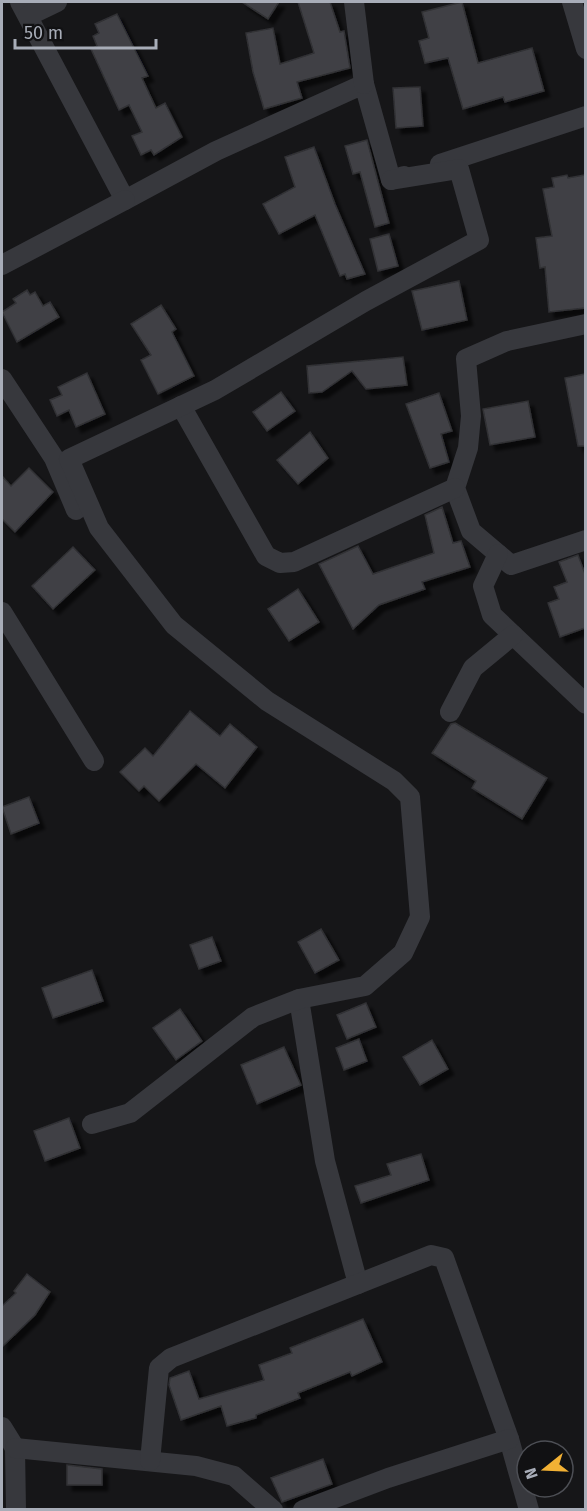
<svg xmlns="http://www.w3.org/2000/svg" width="587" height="1511" font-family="'Fira Sans',sans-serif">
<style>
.building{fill:#404145;stroke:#303034;stroke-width:1.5;filter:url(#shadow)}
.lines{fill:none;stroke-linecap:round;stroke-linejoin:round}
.minor{stroke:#37383d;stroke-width:20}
</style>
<defs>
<filter id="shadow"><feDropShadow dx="5.5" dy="5.5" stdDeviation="1.5" flood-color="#0009"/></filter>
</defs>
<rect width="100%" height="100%" fill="#161618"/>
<g class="building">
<path d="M242,2H279L268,19Z"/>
<path d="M298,2H330L340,32L344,31L350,68L297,82L302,98L264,109L253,72L246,33L273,28L280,64L314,53Z"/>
<path d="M462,2L478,63L532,48L544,91L505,102L503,97L463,109L448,58L425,63L419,41L429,38L422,12Z"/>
<path d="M117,14L148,76L142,78L156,108L165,103L182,137L154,155L151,150L141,155L132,136L142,132L129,105L119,110L91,49L97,46L93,36L99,33L95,24Z"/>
<path d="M420,87L423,126L396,128L393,88Z"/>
<path d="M367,140L389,223L375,227L360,172L353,174L345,146Z"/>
<path d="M314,147L335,204L365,274L347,279L345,274L340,276L315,215L279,234L263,204L295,187L285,157Z"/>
<path d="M567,175L568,178L585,175V308L549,312L545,267L540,268L536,238L552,236L543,189L554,187L552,178Z"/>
<path d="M389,234L398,266L378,271L370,239Z"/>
<path d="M459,281L467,320L422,330L412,291Z"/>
<path d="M27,290L30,295L35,292L43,306L50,302L59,317L17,342L2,312L16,303L13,299Z"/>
<path d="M161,305L176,329L172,332L194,376L158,394L141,360L151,355L131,324Z"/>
<path d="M403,357L407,385L366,389L352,371L322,392L309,393L307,366Z"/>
<path d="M87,373L105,414L76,427L69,410L57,416L50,400L62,395L58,387Z"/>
<path d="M585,374V446H578L565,378Z"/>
<path d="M281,392L295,411L267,431L253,412Z"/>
<path d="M439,393L452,431L441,434L449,462L430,468L406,404Z"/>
<path d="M528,401L535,437L490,445L483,409Z"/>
<path d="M310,432L328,458L298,484L277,460Z"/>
<path d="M29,468L53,492L15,532L2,519V476L11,486Z"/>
<path d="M442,507L453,543L461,541L470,567L422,582L425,589L379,605L353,629L319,564L358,546L373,574L434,553L425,515Z"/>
<path d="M73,547L95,570L53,609L32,586Z"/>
<path d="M578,555L585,574V628L560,637L548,603L559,599L554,587L567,582L559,562Z"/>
<path d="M298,589L319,622L289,641L268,609Z"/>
<path d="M190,711L220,736L230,724L257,747L225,788L196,764L159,801L144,786L139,791L120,772L145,748L153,756Z"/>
<path d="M455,723L547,778L522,819L472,788L476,781L432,753L451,724Z"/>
<path d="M29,797L39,823L11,834L2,807Z"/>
<path d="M321,929L339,960L315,973L298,942Z"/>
<path d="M212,937L221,961L199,969L190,945Z"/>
<path d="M92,970L103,1001L53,1018L42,988Z"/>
<path d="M366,1003L376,1027L347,1039L337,1015Z"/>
<path d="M180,1009L202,1041L176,1060L153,1028Z"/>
<path d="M359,1039L367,1061L344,1070L336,1048Z"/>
<path d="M432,1040L448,1069L420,1085L403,1057Z"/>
<path d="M284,1047L301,1085L257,1104L241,1065Z"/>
<path d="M69,1118L80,1148L45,1161L34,1131Z"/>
<path d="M421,1154L429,1180L361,1203L355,1186L391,1175L387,1164Z"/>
<path d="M27,1274L50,1292L35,1315L2,1347V1306L16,1293L14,1291Z"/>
<path d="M363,1319L382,1362L352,1376L350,1372L298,1393L300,1398L256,1415V1418L227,1426L221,1406L181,1420L169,1385L170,1378L189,1371L199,1399L264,1380L259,1365L292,1353L290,1348Z"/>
<path d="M323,1459L332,1484L282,1502L271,1478Z"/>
<path d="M67,1465L102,1469V1485H67Z"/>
</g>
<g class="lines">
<g class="minor">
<path d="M20,2L125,200L216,151L364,84L391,180L404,176"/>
<path d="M354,2L364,84"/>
<path d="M572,2L586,49"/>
<path d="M28,16L57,2"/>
<path d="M440,164L586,116"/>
<path d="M2,265L125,200"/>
<path d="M586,324L507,341L466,359L471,416L468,448L455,488L471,531L511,565L586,540"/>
<path d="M2,379L54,458L76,510"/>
<path d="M181,406L266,556L280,563L294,562L455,488"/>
<path d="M498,554L483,586L492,615L586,704"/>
<path d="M2,612L94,761"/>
<path d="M450,712L473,668L513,635"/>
<path d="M299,999L325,1161L358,1284"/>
<path d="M92,1124L130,1113L253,1017L299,999L365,986L403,953L420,917L410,797L394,781L267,701L174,625L99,528L69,459L215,390L366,301L479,240L459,169L391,180"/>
<path d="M2,1427L15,1448L16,1510"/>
<path d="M15,1448L196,1466L234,1476L273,1510"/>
<path d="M150,1461L159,1368L171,1358L431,1255L444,1258L509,1439L529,1510"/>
<path d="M303,1510L388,1478L509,1439"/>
</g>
</g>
<rect width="587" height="1511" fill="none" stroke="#a8adb8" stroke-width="6"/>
<g transform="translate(545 1469) rotate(252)"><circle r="28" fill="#111113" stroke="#4d4f55" stroke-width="1.5"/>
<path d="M0-4.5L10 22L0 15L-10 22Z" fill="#f2b134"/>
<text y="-9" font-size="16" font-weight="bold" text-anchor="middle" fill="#a8adb8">N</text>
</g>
<path d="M15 39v9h141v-9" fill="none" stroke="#a8adb8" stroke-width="3"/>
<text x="24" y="39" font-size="18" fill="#a8adb8" stroke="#111113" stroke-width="4.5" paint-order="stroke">50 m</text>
</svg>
